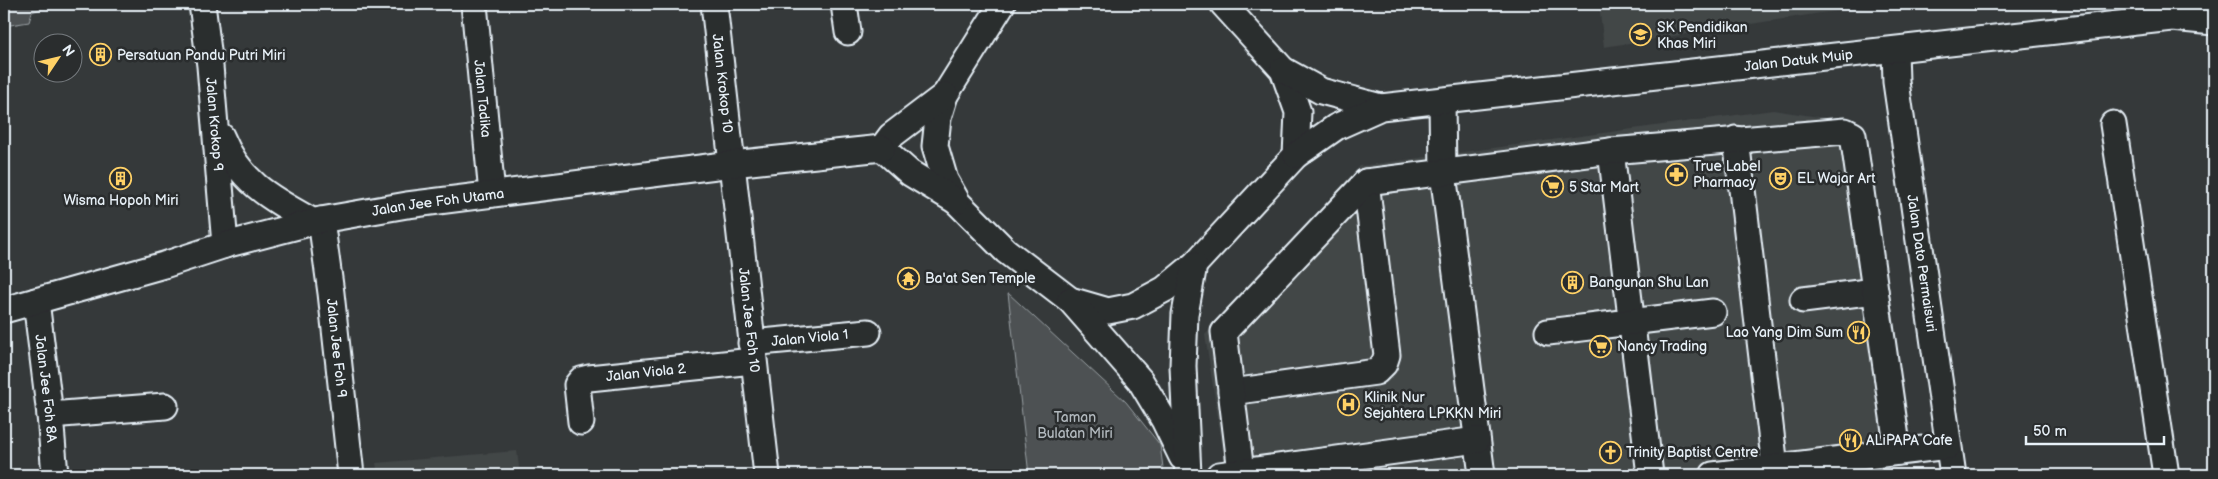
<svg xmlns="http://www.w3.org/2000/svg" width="2218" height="479" font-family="'Balsamiq Sans',sans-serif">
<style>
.built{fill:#424647}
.green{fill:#4d5152;stroke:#9aa1a5}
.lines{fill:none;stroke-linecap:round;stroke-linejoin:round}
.minor-casing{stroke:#e8f1f8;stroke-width:29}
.minor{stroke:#2a2d2e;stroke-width:25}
.labels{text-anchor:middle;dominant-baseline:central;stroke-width:5;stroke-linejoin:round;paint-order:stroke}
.poi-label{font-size:14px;fill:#e8f1f8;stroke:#2a2d2e;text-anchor:start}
.street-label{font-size:14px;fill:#e8f1f8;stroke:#2a2d2e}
.park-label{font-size:14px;fill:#b2b9be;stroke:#2a2d2e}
</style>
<rect width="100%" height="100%" fill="#35393a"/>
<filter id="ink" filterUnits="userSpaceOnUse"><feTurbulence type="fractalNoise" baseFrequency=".02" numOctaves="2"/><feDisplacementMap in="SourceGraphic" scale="10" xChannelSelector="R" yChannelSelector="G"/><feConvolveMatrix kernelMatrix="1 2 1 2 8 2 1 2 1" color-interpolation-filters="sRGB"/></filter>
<g filter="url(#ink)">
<g class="built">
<path d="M1599,4H1902L1821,13L1604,47Z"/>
<path d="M1773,110L1864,124L1912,441L1663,475H1486L1480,437L1226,470L1205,335L1360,166Z"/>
<path d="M517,451L520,475H378L376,463Z"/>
<path d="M1471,455L1474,475H1299L1336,470Z"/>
</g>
<g class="green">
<path d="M4,4H54L32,12L29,22L4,26Z"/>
<path d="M1008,293L1126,402L1160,445L1164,475H1029Z"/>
</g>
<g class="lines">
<defs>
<g id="minor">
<path id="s1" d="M202,4L210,66L225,245"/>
<path id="s2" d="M474,4L492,194"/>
<path id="s3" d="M714,4L767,475"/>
<path d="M844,4L848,32"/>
<path d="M1002,4L945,95L938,118L935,146L945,180L958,203L1006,251L1070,300L1108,311L1133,306L1165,289L1194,265L1296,155L1298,112L1283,70L1223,4"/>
<path id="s4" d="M1895,50L1896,82L1953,475"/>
<path d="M1283,70L1321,91L1381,107"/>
<path d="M1442,102L1443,173L1482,475"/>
<path d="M2113,124L2166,475"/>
<path d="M221,136C240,183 272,199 314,222"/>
<path d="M1736,139L1775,467"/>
<path d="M882,148L910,173L956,201"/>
<path d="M882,148L891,136L945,95"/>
<path d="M1611,151L1650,475"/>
<path id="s5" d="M1296,155L1336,127L1381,107L2172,18L2214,22"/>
<path id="s6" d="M321,220L331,293L351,475"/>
<path d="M1070,300L1140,380L1164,420L1182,457"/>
<path d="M1803,300L1875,291"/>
<path id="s7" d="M36,301L50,415L55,475"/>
<path id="s8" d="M4,310L164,265L225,245L321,220L407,205L732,164L882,148"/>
<path d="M1548,332L1713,312"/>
<path id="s9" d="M751,343L868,332"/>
<path d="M1231,392L1376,372L1384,364L1387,355L1366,182"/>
<path d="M50,415L165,406"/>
<path id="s10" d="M581,422L577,385L581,380L589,378L753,361"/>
<path d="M1241,472L1224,332L1366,182L1611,151L1845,131L1853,135L1898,452"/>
<path d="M1188,475L1183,366L1185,314L1194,265"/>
<path d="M1219,475L1477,440"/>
<path d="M1713,475L1948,446"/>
</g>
</defs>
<use href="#minor" class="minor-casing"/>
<use href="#minor" class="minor"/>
</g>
</g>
<defs>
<symbol id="school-ring" viewBox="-11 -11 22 22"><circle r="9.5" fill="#2a2d2e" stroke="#ffd166" stroke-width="1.5"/><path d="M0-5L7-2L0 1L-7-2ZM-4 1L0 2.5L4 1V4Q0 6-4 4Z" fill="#ffd166"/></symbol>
<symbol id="building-ring" viewBox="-11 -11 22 22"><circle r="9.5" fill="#2a2d2e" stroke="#ffd166" stroke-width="1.5"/><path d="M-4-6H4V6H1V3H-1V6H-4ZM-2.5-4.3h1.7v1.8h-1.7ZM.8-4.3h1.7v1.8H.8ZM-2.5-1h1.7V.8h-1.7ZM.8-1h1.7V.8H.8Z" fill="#ffd166"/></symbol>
<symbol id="pharmacy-ring" viewBox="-11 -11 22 22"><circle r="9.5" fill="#2a2d2e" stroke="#ffd166" stroke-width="1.5"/><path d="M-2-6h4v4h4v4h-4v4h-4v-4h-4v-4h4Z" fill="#ffd166"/></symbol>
<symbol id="theatre-ring" viewBox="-11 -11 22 22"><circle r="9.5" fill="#2a2d2e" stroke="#ffd166" stroke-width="1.5"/><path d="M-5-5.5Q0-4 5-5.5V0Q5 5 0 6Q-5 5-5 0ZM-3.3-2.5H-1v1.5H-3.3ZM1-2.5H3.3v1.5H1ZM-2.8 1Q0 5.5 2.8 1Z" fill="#ffd166"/></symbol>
<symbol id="supermarket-ring" viewBox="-11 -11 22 22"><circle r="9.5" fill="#2a2d2e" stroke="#ffd166" stroke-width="1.5"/><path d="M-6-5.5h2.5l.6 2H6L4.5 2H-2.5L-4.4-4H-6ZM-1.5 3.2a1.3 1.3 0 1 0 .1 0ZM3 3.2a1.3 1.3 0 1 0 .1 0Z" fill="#ffd166"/></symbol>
<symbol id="temple-ring" viewBox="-11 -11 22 22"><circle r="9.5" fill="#2a2d2e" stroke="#ffd166" stroke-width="1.5"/><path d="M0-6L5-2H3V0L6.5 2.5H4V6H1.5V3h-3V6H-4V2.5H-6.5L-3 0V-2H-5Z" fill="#ffd166"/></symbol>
<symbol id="restaurant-ring" viewBox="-11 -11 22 22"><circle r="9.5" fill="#2a2d2e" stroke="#ffd166" stroke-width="1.5"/><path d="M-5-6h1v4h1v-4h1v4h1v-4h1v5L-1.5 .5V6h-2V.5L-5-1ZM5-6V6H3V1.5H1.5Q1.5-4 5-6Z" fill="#ffd166"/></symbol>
<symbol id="hospital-ring" viewBox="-11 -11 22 22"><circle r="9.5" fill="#2a2d2e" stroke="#ffd166" stroke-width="1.5"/><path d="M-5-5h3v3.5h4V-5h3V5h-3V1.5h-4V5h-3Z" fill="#ffd166"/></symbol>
<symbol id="church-ring" viewBox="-11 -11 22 22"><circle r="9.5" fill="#2a2d2e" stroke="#ffd166" stroke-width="1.5"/><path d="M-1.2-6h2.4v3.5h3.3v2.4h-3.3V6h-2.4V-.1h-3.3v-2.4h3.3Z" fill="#ffd166"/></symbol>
</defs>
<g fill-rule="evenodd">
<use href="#school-ring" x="1628" y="22" width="25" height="25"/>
<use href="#building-ring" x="88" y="42" width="25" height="25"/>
<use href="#pharmacy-ring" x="1664" y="162" width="25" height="25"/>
<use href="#building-ring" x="108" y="166" width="25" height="25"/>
<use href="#theatre-ring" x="1768" y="166" width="25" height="25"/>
<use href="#supermarket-ring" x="1540" y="174" width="25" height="25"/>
<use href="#temple-ring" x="896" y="266" width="25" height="25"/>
<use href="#building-ring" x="1560" y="270" width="25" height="25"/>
<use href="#restaurant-ring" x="1846" y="320" width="25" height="25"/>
<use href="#supermarket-ring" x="1588" y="334" width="25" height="25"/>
<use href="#hospital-ring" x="1336" y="392" width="25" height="25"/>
<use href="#restaurant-ring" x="1838" y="428" width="25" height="25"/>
<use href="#church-ring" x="1598" y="440" width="25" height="25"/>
</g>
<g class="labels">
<g class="poi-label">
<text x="1657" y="27">SK Pendidikan<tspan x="1657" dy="16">Khas Miri</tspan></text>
<text x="117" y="55">Persatuan Pandu Putri Miri</text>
<text x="1693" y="166">True Label<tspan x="1693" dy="16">Pharmacy</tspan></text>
<text x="1797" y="178">EL Wajar Art</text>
<text x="1569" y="187">5 Star Mart</text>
<text x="121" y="200" text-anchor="middle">Wisma Hopoh Miri</text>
<text x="925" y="278">Ba'at Sen Temple</text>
<text x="1589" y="282">Bangunan Shu Lan</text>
<text x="1843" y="332" text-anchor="end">Lao Yang Dim Sum</text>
<text x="1617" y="346">Nancy Trading</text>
<text x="1364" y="397">Klinik Nur<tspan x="1364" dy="16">Sejahtera LPKKN Miri</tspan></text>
<text x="1866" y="440">ALiPAPA Cafe</text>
<text x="1626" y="452">Trinity Baptist Centre</text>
</g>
<g class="street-label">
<text stroke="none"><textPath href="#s5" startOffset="518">Jalan Datuk Muip</textPath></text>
<text stroke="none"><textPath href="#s3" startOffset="80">Jalan Krokop 10</textPath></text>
<text stroke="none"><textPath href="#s2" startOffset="95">Jalan Tadika</textPath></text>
<text stroke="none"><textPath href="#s1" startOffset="121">Jalan Krokop 9</textPath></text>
<text stroke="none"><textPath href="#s8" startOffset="448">Jalan Jee Foh Utama</textPath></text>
<text stroke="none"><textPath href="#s4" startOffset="215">Jalan Dato Permaisuri</textPath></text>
<text stroke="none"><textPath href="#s3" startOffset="318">Jalan Jee Foh 10</textPath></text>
<text stroke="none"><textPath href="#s9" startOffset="59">Jalan Viola 1</textPath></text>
<text stroke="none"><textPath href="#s6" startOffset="129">Jalan Jee Foh 9</textPath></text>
<text stroke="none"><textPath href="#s10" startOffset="109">Jalan Viola 2</textPath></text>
<text stroke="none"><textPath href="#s7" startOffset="88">Jalan Jee Foh 8A</textPath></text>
</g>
<g class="park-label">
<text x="1075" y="417">Taman<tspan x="1075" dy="16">Bulatan Miri</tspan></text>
</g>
</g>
<rect width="2218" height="479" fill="none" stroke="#2a2d2e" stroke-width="20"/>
<rect x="10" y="10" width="2198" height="459" fill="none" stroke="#e8f1f8" stroke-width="2" filter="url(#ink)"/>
<g transform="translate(58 58) rotate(55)"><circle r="24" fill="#2a2d2e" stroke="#767b7f"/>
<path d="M0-4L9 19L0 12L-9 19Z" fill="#ffd166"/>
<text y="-8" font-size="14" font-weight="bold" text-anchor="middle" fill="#e8f1f8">N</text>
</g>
<path d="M2026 436v8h138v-8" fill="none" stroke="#e8f1f8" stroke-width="2.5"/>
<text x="2033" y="436" font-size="15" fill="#e8f1f8" stroke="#2a2d2e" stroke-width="4" paint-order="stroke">50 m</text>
</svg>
